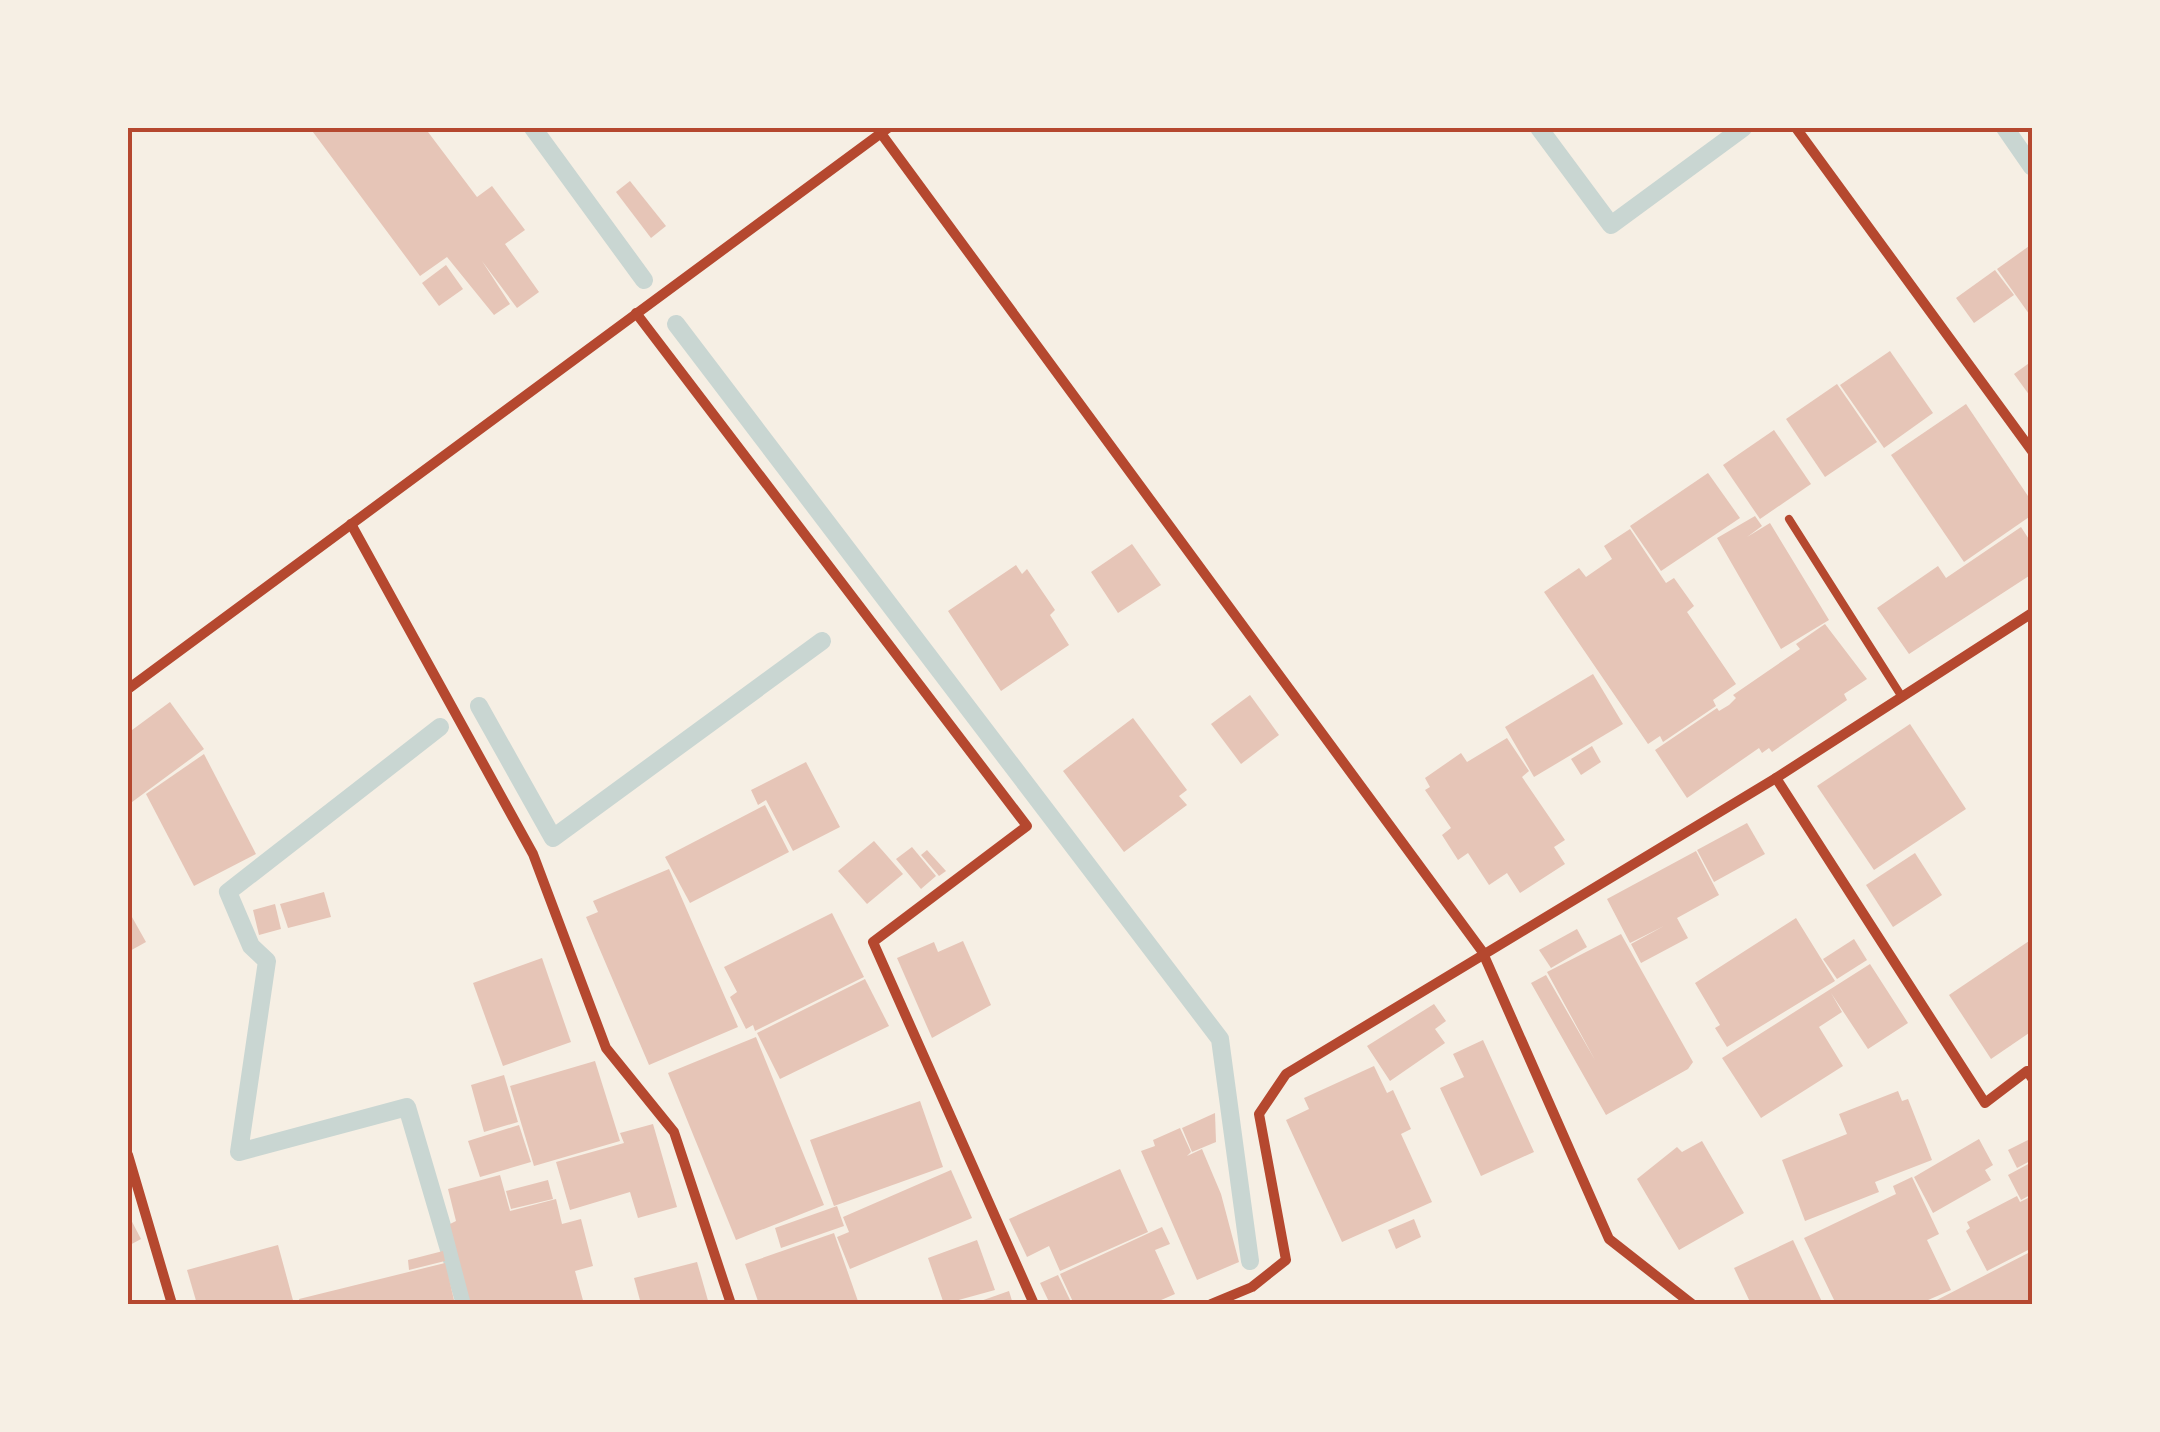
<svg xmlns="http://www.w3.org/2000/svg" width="2160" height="1432" font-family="'Titillium Web',sans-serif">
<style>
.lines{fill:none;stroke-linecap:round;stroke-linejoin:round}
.stream{stroke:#c9d6d2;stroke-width:18}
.building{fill:#e6c5b7}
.service{stroke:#b5482f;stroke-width:8}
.minor{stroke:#b5482f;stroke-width:10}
.neatline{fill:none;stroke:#b5482f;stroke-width:4}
</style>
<rect width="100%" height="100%" fill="#f6efe4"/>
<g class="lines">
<g class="stream">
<path d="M533,128L644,280"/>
<path d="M1539,128L1611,225L1743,128"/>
<path d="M2005,128L2032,167"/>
<path d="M676,324L1220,1039L1250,1261"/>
<path d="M479,706L553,838L822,641"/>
<path d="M440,727L228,892L251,946L267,961L239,1152L407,1107L465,1304"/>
</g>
</g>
<g class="building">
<path d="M310,128H425L477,197L492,186L525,230L505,244L539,292L517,308L482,261L510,304L494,315L447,257L420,276Z"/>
<path d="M630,181L666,226L651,238L616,192Z"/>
<path d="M2032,244V318L1997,269Z"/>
<path d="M446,265L463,289L439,306L422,283Z"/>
<path d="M1995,270L2014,295L1974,323L1956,298Z"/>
<path d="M1890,351L1933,413L1884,448L1840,385Z"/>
<path d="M2032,361V394L2030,396L2014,374Z"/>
<path d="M1837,384L1877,442L1825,477L1786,419Z"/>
<path d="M1966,404L2032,502V515L1964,562L1891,455Z"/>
<path d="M1774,430L1811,484L1760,519L1723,465Z"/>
<path d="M1708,473L1740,518L1661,571L1630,526Z"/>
<path d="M1755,516L1762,526L1747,537L1770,523L1829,620L1781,649L1717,538Z"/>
<path d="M2021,527L2032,544V574L1909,654L1877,608L1938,566L1946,578Z"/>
<path d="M1630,529L1666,583L1674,578L1694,606L1687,612L1736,684L1713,700L1716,706L1663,742L1660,736L1648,744L1544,592L1579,568L1586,577L1612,559L1604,546Z"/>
<path d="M1132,544L1161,585L1118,613L1091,572Z"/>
<path d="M1016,565L1022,574L1027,569L1055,610L1050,615L1069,645L1001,691L948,611Z"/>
<path d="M1825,624L1867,679L1844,694L1847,700L1772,752L1769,748L1762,753L1759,748L1687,798L1655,750L1717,708L1719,711L1729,705L1736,698L1733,695L1800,649L1796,644Z"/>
<path d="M1593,674L1623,724L1534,777L1505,727Z"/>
<path d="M1250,695L1279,735L1241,764L1211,724Z"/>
<path d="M170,702L204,749L128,805V733Z"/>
<path d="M1133,718L1187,790L1179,796L1187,805L1124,852L1063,771Z"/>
<path d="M1910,724L1966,809L1874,870L1817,786Z"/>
<path d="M1507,738L1529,771L1522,777L1565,840L1554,847L1565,864L1520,893L1507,873L1489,885L1468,853L1458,860L1442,835L1451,828L1425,790L1430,787L1425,778L1461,753L1467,762Z"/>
<path d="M1592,746L1601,762L1581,775L1571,759Z"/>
<path d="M204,754L256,854L194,886L146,794Z"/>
<path d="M806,762L840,827L793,851L766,800L758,805L751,790Z"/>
<path d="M765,805L789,852L690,903L665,857Z"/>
<path d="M1747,823L1765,854L1714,882L1697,850Z"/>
<path d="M874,841L903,874L867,904L838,871Z"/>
<path d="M912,847L936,876L921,889L896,859Z"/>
<path d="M927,850L946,871L939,876L921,855Z"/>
<path d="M1696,851L1719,895L1677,918L1688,938L1641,963L1631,944L1664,926L1630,943L1607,899Z"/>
<path d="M1915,853L1942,895L1893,927L1866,885Z"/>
<path d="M669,869L738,1027L649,1065L586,917L598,912L593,901Z"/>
<path d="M324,892L331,917L288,928L280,904Z"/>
<path d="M275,904L281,929L259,935L253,910Z"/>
<path d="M128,910L146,942L128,952Z"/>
<path d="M832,913L864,977L755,1031L753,1025L746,1029L730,997L737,992L724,967Z"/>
<path d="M1796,918L1835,981L1727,1047L1715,1028L1720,1025L1695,983Z"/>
<path d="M1577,929L1587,947L1551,968L1539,950Z"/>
<path d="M1621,934L1693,1062L1688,1069L1606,1115L1531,983L1546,975L1595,1060L1547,972Z"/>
<path d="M1854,939L1867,960L1837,979L1823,959Z"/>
<path d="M2032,939V1031L1991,1059L1949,995Z"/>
<path d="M963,941L991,1005L932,1038L897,958L934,942L938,952Z"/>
<path d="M542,958L571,1042L503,1066L473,983Z"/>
<path d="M1870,964L1908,1023L1868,1049L1831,993L1842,1012L1819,1027L1843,1066L1761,1118L1722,1058Z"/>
<path d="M865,979L889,1026L780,1079L757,1033Z"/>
<path d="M1434,1004L1446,1021L1435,1029L1445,1043L1390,1081L1367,1046Z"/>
<path d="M756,1037L824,1205L736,1240L668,1073Z"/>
<path d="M1483,1040L1534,1152L1481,1176L1440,1088L1464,1077L1453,1054Z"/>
<path d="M595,1061L620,1141L534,1166L510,1086Z"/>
<path d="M1374,1066L1387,1093L1393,1090L1411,1129L1401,1134L1432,1202L1342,1242L1286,1120L1309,1109L1304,1098Z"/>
<path d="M504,1075L518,1122L484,1132L471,1085Z"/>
<path d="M1898,1091L1902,1101L1908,1099L1932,1160L1875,1182L1879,1192L1805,1221L1782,1160L1847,1134L1839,1114Z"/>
<path d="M920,1101L943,1167L834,1206L810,1140Z"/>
<path d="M1215,1113L1216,1142L1192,1152L1182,1128Z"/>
<path d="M653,1124L677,1207L638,1218L630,1192L570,1210L556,1162L624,1143L620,1133Z"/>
<path d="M519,1125L531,1162L480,1177L468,1141Z"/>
<path d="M1180,1128L1191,1152L1187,1156L1202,1149L1221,1194L1239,1262L1197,1280L1141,1151L1155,1146L1153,1140Z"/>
<path d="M2032,1138V1160L2017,1168L2008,1150Z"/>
<path d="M1979,1139L1993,1165L1985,1170L1991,1180L1933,1213L1914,1177Z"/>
<path d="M1702,1141L1744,1213L1679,1250L1637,1179L1677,1147L1682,1152Z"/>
<path d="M2032,1162V1194L2021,1200L2008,1175Z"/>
<path d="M1120,1169L1148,1232L1060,1271L1049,1246L1027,1257L1009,1219Z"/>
<path d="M951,1170L972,1218L850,1269L837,1237L849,1232L843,1217Z"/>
<path d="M500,1175L510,1211L556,1199L562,1224L581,1219L593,1266L575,1271L584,1304H471L450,1224L456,1221L448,1189Z"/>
<path d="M1912,1177L1939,1234L1927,1240L1951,1290L1919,1304H1836L1804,1238L1896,1194L1893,1186Z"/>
<path d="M548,1180L553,1199L511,1209L506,1191Z"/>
<path d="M2017,1196L2020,1202L2032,1196V1248L1987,1271L1966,1231L1970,1228L1967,1222Z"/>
<path d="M837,1206L844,1226L781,1248L775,1228Z"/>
<path d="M128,1214L141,1239L128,1246Z"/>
<path d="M1414,1219L1421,1237L1396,1249L1388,1230Z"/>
<path d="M1162,1227L1170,1244L1155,1250L1175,1294L1152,1304H1074L1060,1274Z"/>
<path d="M834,1233L859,1304H759L745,1264Z"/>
<path d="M977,1240L995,1290L944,1304L928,1258Z"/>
<path d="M1793,1240L1823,1304H1751L1734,1268Z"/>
<path d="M278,1245L294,1304H197L187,1270Z"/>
<path d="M443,1251L445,1261L409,1270L408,1260Z"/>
<path d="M2032,1251V1304H1934L1933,1302Z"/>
<path d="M697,1262L709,1304H641L634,1278Z"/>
<path d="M445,1263L455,1304H300L299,1299Z"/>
<path d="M1058,1275L1072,1304H1050L1040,1283Z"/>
<path d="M1009,1291L1013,1304H972Z"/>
</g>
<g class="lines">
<path class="service" d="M1789,519L1902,697"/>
<g class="minor">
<path d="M877,128L1482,951L1609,1239L1692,1304"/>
<path d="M1796,128L2032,451"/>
<path d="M636,313L1027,826L873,942L1034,1304"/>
<path d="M351,524L533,854L606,1048L674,1132L731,1304"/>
<path d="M128,689L888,128"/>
<path d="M1776,778L1985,1103L2027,1071L2032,1078"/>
<path d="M128,1155L172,1304"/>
<path d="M1211,1304L1252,1287L1286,1260L1259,1114L1286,1074L1776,778L2032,613"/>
</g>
</g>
<rect width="2160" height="1432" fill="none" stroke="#f6efe4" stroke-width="260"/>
<rect x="130" y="130" width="1900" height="1172" class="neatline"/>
</svg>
